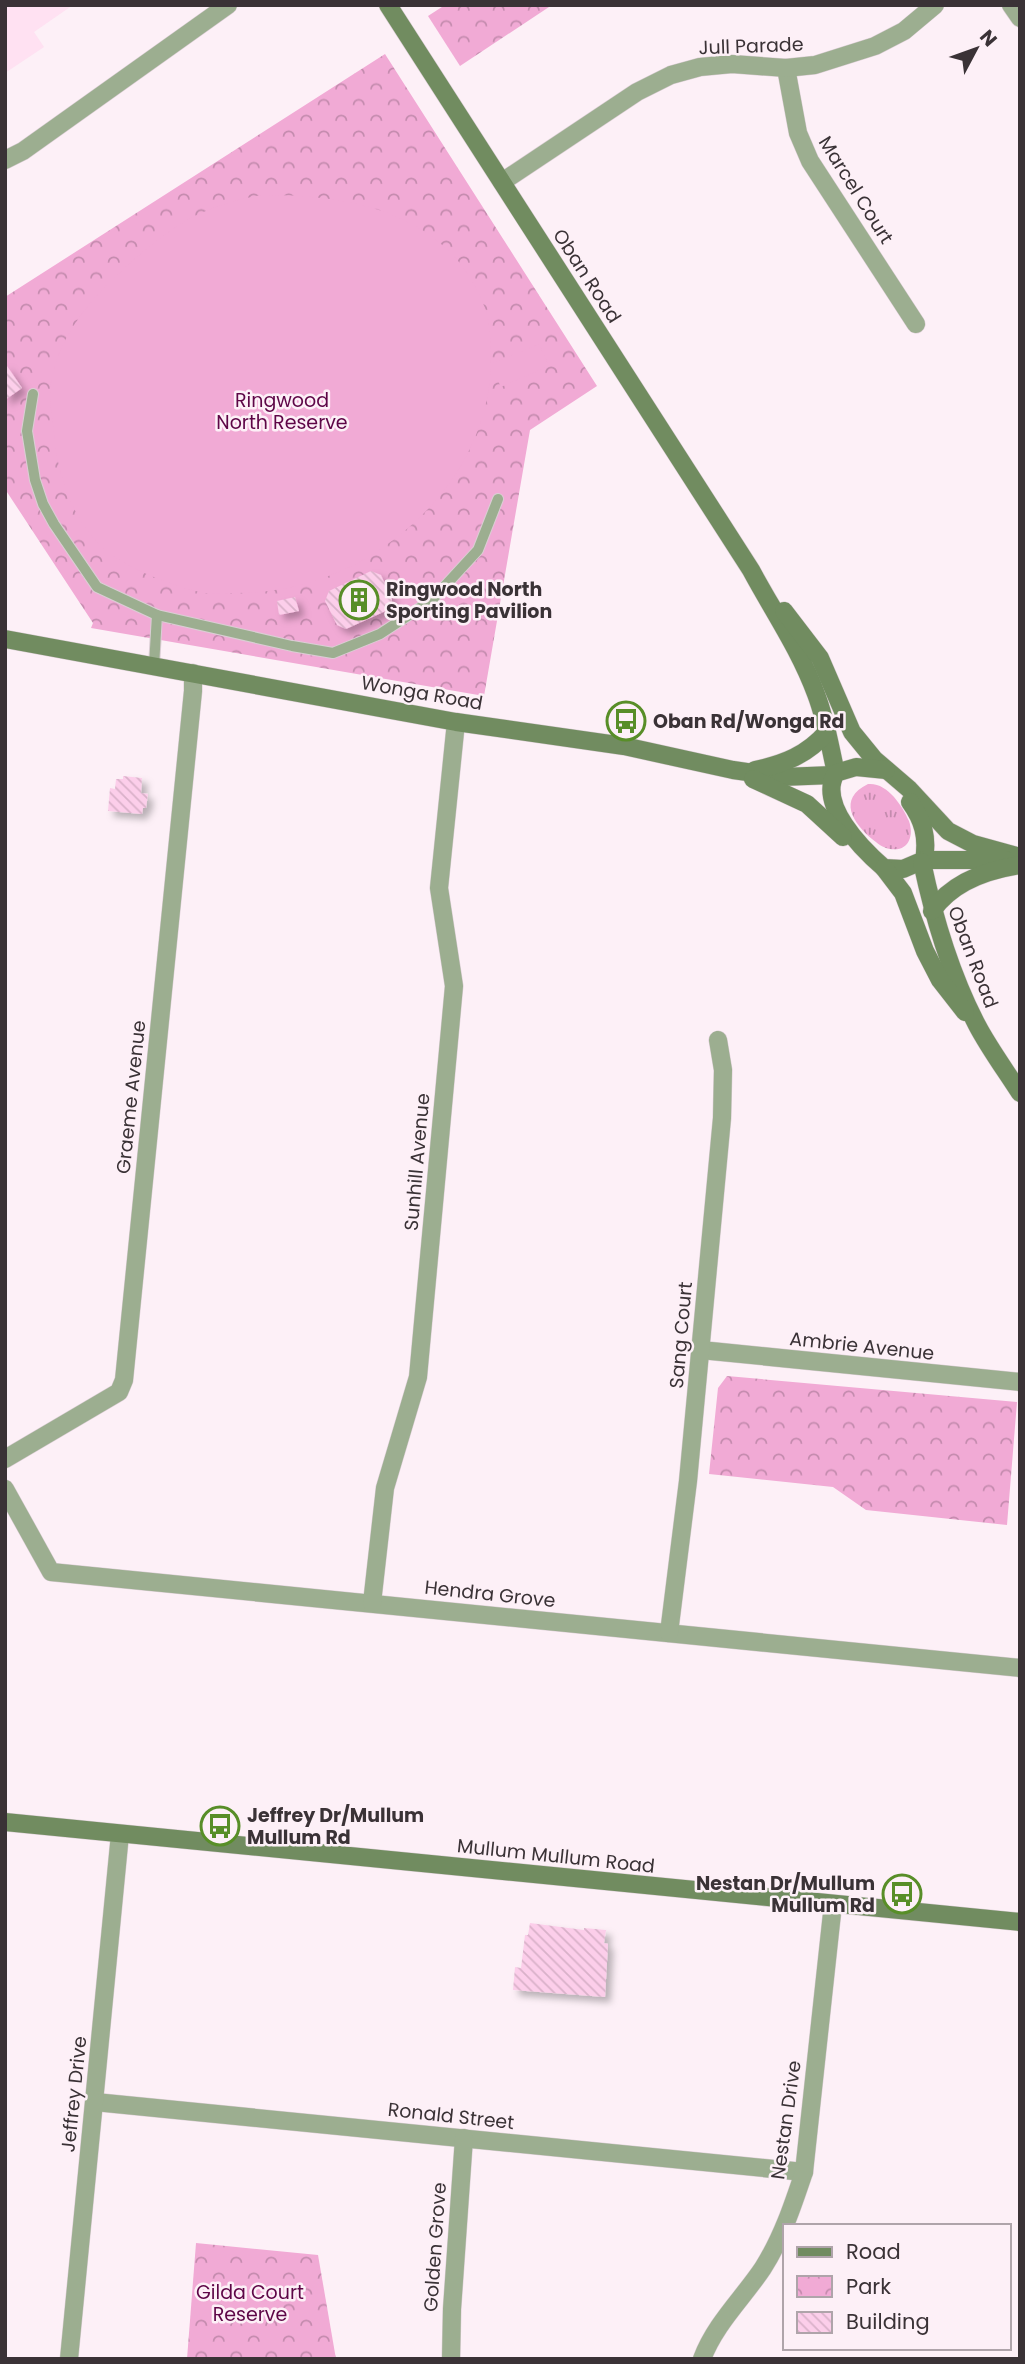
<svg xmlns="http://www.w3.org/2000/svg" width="1025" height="2364" font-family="Poppins,sans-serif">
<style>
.built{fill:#ffe1f2}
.grass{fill:url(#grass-tufts)}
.park{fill:url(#park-crowns)}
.pitch{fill:#f1aad5}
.building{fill:url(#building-back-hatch);filter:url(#shadow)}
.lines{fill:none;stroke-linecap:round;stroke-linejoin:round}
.lane-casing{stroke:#daced4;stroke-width:12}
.street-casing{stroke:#daced4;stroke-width:19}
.secondary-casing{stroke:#daced4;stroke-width:19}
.lane{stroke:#9cae90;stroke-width:10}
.street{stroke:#9cae90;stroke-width:18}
.secondary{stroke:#718c60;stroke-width:18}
.labels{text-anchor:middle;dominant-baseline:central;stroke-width:5;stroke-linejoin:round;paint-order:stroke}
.street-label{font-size:19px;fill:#3a3236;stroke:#fdf0f7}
.park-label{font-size:19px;fill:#5e0647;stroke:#fdf0f7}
.poi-label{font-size:19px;font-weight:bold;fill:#3a3236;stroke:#fdf0f7;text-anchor:start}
</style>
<defs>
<pattern id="grass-tufts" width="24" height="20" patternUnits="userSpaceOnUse" patternTransform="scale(1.75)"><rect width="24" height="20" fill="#f1aad5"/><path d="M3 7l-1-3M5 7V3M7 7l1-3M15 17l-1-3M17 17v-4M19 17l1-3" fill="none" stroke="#c48bae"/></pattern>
<pattern id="park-crowns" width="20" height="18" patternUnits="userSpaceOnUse" patternTransform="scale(1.75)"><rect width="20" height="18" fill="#f1aad5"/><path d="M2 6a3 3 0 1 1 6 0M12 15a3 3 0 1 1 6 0" fill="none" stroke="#c48bae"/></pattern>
<pattern id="building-back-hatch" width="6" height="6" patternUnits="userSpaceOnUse" patternTransform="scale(1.75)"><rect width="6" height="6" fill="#fcceea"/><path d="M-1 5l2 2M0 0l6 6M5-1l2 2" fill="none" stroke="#d9b1c9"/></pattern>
<filter id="shadow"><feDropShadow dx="5.5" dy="5.5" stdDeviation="3.5" flood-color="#0004"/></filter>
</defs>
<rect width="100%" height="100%" fill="#fdf0f7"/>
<path class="built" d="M5,5H73L34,32L44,47L5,73Z"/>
<path class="grass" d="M868,784C887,782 902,805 909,821C914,836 909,852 890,849C883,848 877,843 872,839C853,823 837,799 868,784Z"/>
<g class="park">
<path d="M445,5H552L460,66L428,16Z"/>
<path d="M385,54L597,386L530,430L484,696L91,628L93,623L5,489V297Z"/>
<path d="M727,1376L1017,1402L1007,1525L866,1510L833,1487L709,1474L718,1388Z"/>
<path d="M196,2243L318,2255L336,2359H187Z"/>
</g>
<g class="pitch">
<path d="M261,195C352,194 452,213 486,311C491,327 490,347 491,364L539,344L549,366L501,387L491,367C487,442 445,504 385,546C341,577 289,593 236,593C226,593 215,595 205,593C189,590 174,585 159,579C138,571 117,561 100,545C71,516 58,475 54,435C53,422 50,407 50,393C53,341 91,298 128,265C171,226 202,206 261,195Z"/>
<path d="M279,2298L282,2314L248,2321L245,2304Z"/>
</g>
<g class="building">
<path d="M5,363L22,388L5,400Z"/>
<path d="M371,571L381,575L392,600L390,609L346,629L337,625L325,601L329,591Z"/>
<path d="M295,597L299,611L279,615L277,601Z"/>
<path d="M123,776L142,778L141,793L148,794L146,808H143L142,814L108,811L110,788L115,789L116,779H123Z"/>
<path d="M530,1923L584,1930V1928L606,1930L604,1943L608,1944L605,1997L513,1990L515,1967L521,1968L525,1935H528Z"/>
</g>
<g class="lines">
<defs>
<g id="lane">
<path d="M33,394L27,431L35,480L43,504L54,524L97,587L157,615L292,646L333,653L380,634L432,600L478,550L498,499"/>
<path d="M154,666L157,615"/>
</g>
<g id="street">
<path d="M1011,5L1020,18"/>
<path d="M786,68L798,133L810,161L916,324"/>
<path d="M5,160L23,151L228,5"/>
<path d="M502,182L637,92L671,75L700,67L732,64L786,68L815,65L875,46L904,31L935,5"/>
<path d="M701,1350L1020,1382"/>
<path d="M5,1459L119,1392L124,1380L193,691V673"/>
<path d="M5,1489L51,1572L1020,1668"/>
<path d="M372,1603L385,1488L418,1377L454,986L439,888L456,722"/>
<path d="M669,1633L688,1481L722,1118L723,1070L718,1040"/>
<path d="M95,2102L804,2172"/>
<path d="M69,2359L120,1834"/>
<path d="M451,2359L452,2309L464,2138"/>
<path d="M702,2359C715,2324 743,2298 763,2268C782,2238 793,2205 804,2172L833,1904"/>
</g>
<g id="secondary">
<path d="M388,5L751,570C773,611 800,650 816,694C826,720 830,747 836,773"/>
<path d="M784,611L820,658L852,732L874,759L909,789L948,831L973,844L1020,857"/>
<path d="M5,639L456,722L624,746L733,770L782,777L833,775"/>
<path d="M755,770C784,764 807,755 827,732"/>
<path d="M886,770L856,767L836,773C817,804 862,849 884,868L903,869L924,860C928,837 923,820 910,802"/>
<path d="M753,779L807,804L843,837"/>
<path d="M924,860H1006"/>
<path d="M922,862C934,919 950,973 977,1025C989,1048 1006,1071 1020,1093"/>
<path d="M884,868L903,893L925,951L940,980L965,1012"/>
<path d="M932,911C952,882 987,870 1020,865"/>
<path d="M5,1822L1020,1922"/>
</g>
</defs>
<use href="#lane" class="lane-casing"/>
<use href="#street" class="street-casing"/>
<use href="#secondary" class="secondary-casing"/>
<use href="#lane" class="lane"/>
<use href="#street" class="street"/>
<use href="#secondary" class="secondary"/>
</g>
<defs>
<symbol id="building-ring" viewBox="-11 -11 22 22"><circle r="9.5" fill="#fdf0f7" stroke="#588e28" stroke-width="1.5"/><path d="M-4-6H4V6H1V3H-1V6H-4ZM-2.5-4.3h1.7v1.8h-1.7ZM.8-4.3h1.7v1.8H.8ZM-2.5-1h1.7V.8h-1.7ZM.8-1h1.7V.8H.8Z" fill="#588e28"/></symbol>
<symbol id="bus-ring" viewBox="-11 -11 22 22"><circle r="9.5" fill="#fdf0f7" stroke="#588e28" stroke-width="1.5"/><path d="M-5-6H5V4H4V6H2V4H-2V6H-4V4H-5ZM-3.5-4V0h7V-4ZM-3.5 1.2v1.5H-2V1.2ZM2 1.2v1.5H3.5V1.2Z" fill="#588e28"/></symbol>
</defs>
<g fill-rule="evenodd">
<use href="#building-ring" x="337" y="578" width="44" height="44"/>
<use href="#bus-ring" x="604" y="699" width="44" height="44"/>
<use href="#bus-ring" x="198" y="1804" width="44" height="44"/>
<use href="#bus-ring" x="880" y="1872" width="44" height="44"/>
</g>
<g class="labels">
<g class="street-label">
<text transform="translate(751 46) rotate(-2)">Jull Parade</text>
<text transform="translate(856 190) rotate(58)">Marcel Court</text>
<text transform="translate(587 276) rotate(57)">Oban Road</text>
<text transform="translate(422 693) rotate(10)">Wonga Road</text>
<text transform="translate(973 957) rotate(69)">Oban Road</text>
<text transform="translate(131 1097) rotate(-84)">Graeme Avenue</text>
<text transform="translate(417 1162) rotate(-85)">Sunhill Avenue</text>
<text transform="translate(681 1335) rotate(-85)">Sang Court</text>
<text transform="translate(862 1346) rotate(6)">Ambrie Avenue</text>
<text transform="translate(490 1594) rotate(6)">Hendra Grove</text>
<text transform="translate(556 1856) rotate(6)">Mullum Mullum Road</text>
<text transform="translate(74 2094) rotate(-84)">Jeffrey Drive</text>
<text transform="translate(451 2116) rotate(6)">Ronald Street</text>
<text transform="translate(786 2120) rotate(-82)">Nestan Drive</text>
<text transform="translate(435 2247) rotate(-86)">Golden Grove</text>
</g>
<g class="park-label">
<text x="282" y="400">Ringwood<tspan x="282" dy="22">North Reserve</tspan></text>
<text x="250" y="2292">Gilda Court<tspan x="250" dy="22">Reserve</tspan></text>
</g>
<g class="poi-label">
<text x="386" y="589">Ringwood North<tspan x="386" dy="22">Sporting Pavilion</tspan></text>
<text x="653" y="721">Oban Rd/Wonga Rd</text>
<text x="247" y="1815">Jeffrey Dr/Mullum<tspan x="247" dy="22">Mullum Rd</tspan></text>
<text x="875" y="1883" text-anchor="end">Nestan Dr/Mullum<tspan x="875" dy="22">Mullum Rd</tspan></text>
</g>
</g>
<rect width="1025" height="2364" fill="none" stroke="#3a3236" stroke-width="14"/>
<rect x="783" y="2224" width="228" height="126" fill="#fdf0f7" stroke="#afa4aa" stroke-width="2"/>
<rect x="797" y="2247" width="35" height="10" fill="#718c60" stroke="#afa4aa" stroke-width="2"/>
<text x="846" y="2259" font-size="21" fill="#3a3236">Road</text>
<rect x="797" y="2276" width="35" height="21" fill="url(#park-crowns)" stroke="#afa4aa" stroke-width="2"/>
<text x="846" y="2294" font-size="21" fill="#3a3236">Park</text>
<rect x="797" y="2312" width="35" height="21" fill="url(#building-back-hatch)" stroke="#afa4aa" stroke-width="2"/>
<text x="846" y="2329" font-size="21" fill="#3a3236">Building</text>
<g transform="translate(976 49) rotate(49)" stroke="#fdf0f7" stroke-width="5" paint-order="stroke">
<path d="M0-5L12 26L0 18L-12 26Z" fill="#3a3236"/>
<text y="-10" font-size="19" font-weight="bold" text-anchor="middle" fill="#3a3236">N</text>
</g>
</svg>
